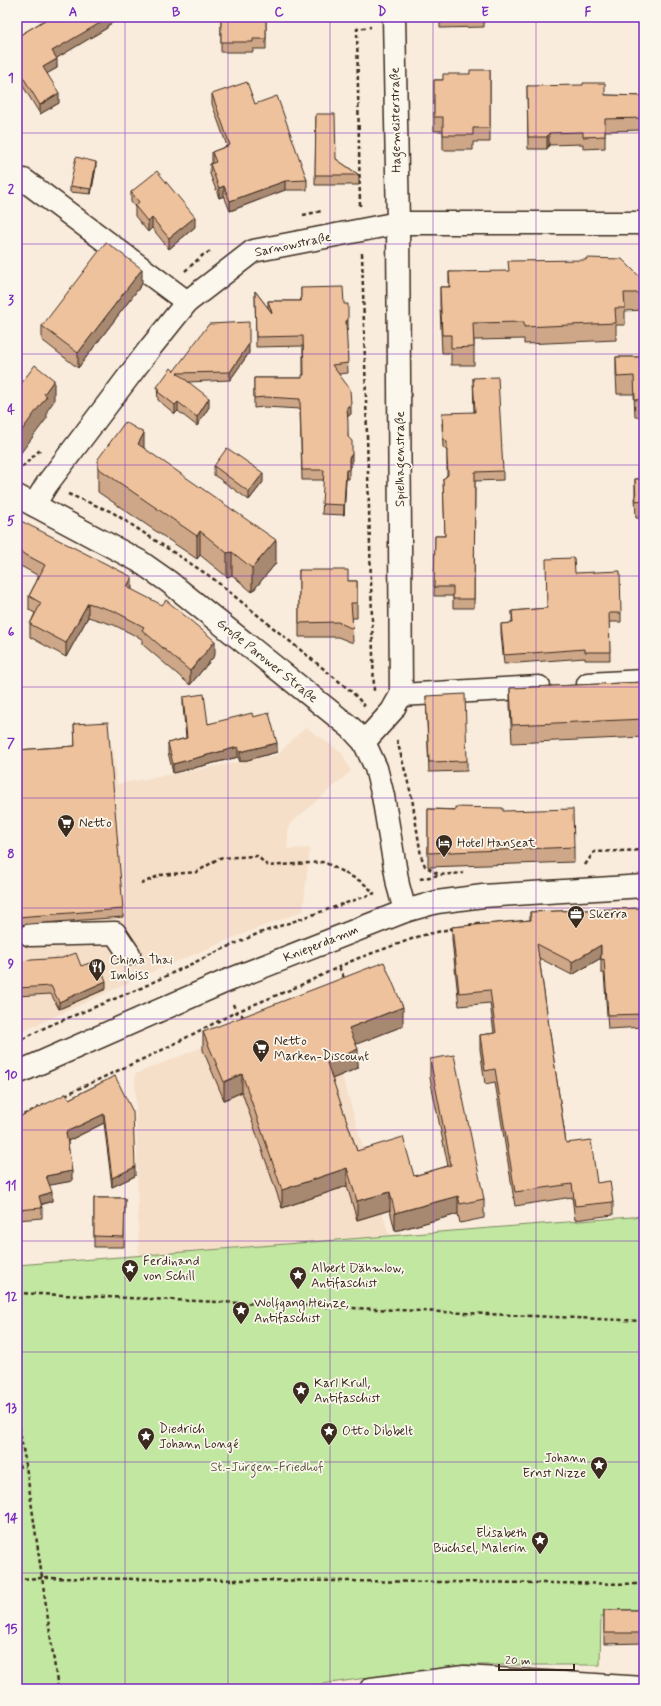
<svg xmlns="http://www.w3.org/2000/svg" width="661" height="1706" font-family="Mynerve,sans-serif">
<style>
.built{fill:#f6dfc9}
.green{fill:#c1e7a1;stroke:#7e8860}
.lines{fill:none;stroke-linecap:round;stroke-linejoin:round}
.minor-casing{stroke:#3b2a1e;stroke-width:25}
.major-casing{stroke:#3b2a1e;stroke-width:25}
.path{stroke:#3b2a1e;stroke-width:2.5;stroke-dasharray:4 3;stroke-linecap:butt}
.minor{stroke:#fbf7ec;stroke-width:22}
.major{stroke:#fbf7ec;stroke-width:22}
.wall{fill:#cea788;stroke:#3b2a1e}
.shaded-wall{fill:#a7886f;stroke:#3b2a1e}
.building{fill:#efc29e;stroke:#3b2a1e}
.grid{fill:none;stroke:#7b2cbf;stroke-width:1;stroke-opacity:0.55}
.labels{text-anchor:middle;dominant-baseline:central;stroke-width:3.5;stroke-linejoin:round;paint-order:stroke}
.street-label{font-size:13px;fill:#3b2a1e;stroke:#fbf7ec}
.poi-label{font-size:13px;fill:#3b2a1e;stroke:#fbf7ec;text-anchor:start}
.park-label{font-size:13px;fill:#5c593f;stroke:#fbf7ec}
.neatline{fill:none;stroke:#7b2cbf;stroke-width:1.5}
.grid-label{font-size:13px;text-anchor:middle;font-weight:bold;fill:#7b2cbf}
</style>
<rect width="100%" height="100%" fill="#f9ecdc"/>
<filter id="ink" filterUnits="userSpaceOnUse"><feTurbulence type="fractalNoise" baseFrequency=".025" numOctaves="2"/><feDisplacementMap in="SourceGraphic" scale="8" xChannelSelector="R" yChannelSelector="G"/><feConvolveMatrix kernelMatrix="1 2 1 2 8 2 1 2 1" color-interpolation-filters="sRGB"/></filter>
<g filter="url(#ink)">
<g class="built">
<path d="M306,727L341,752L351,771L289,825L287,849L310,848L303,911L233,938L152,972L17,1034V755L113,747L117,784L277,755Z"/>
<path d="M320,1000L389,1235L139,1256L135,1074Z"/>
</g>
<path class="green" d="M644,1216V1615L601,1616L600,1665H464L285,1689H17V1265Z"/>
<g class="lines">
<defs>
<g id="minor">
<path d="M24,180L187,302"/>
<path d="M17,496L139,561L169,582L351,728L364,742L376,768L383,796L398,885L405,911"/>
<path d="M34,505L47,484L151,347L187,302L253,251L398,223H644"/>
<path d="M588,684L644,681"/>
<path d="M401,695L539,687"/>
<path d="M364,742L392,711L401,695L398,223L394,17"/>
<path d="M30,935L115,933L129,954"/>
<path d="M371,1689L464,1677L644,1688"/>
</g>
<path id="major" d="M17,1073L224,982L405,911L437,902L483,896L644,886"/>
</defs>
<use href="#minor" class="minor-casing"/>
<use href="#major" class="major-casing"/>
<g class="path">
<path d="M360,206L357,29L371,27"/>
<path d="M303,215L322,211"/>
<path d="M362,253L374,692"/>
<path d="M185,271L203,255L211,251"/>
<path d="M17,472L40,450"/>
<path d="M68,494L112,512L211,577L352,692L365,706"/>
<path d="M397,740L412,798L421,856L425,866L438,874"/>
<path d="M585,865L594,852L644,850"/>
<path d="M420,879L439,875L463,873"/>
<path d="M141,884L160,875L197,872L219,858L257,856L268,866L324,862L362,882L374,893"/>
<path d="M469,925L483,922"/>
<path d="M339,967L345,980"/>
<path d="M233,1004L236,1012L242,1015L243,1018"/>
<path d="M17,1042L46,1027L141,988L212,954L257,934L375,893"/>
<path d="M65,1095L158,1052L236,1012L299,986L356,959L420,936L454,928"/>
<path d="M17,1118L46,1104"/>
<path d="M17,1293L644,1321"/>
<path d="M17,1414L26,1466L58,1689"/>
<path d="M17,1467L26,1466"/>
<path d="M17,1579L42,1578L644,1584"/>
</g>
<use href="#minor" class="minor"/>
<use href="#major" class="major"/>
</g>
<g class="wall">
<path d="M50,17H122L107,26V28L56,58L57,68L47,73L59,103L40,114L18,78L17,79V37Z"/>
<path d="M221,17H266V49H253V52H221Z"/>
<path d="M440,17H484V27L440,28Z"/>
<path d="M490,70V142H473V150H443V131H434V80H443Z"/>
<path d="M644,75V146L643,130L605,131V148L583,149V144L549,145L547,149H528L527,86L605,95L644,96Z"/>
<path d="M212,94L255,104L307,180V190H285L230,211L224,196L219,198L210,174V164L212,163V152L227,146L212,104Z"/>
<path d="M316,114L336,159L359,175V185H315Z"/>
<path d="M96,167L91,194L70,192V186Z"/>
<path d="M131,192L195,227L169,249L152,228L148,232L135,216V207L131,202Z"/>
<path d="M449,272L644,281V310L625,311V325H616V340L524,344V339L474,340V365H451V353H442L440,305V287H449Z"/>
<path d="M142,284L78,368L42,340V326Z"/>
<path d="M301,288L344,304L348,330L346,331L348,373L339,374L351,414L347,417L348,437L352,464L349,468V479H346L344,515L322,514L324,480H302L300,409L265,407L254,408V378H302L303,375V346L256,347L255,291L268,308V301H301Z"/>
<path d="M249,353L230,380L188,382L209,407L197,426L178,411L175,414L158,400L157,387L174,371Z"/>
<path d="M616,357H644V417H635L634,394H617L616,375Z"/>
<path d="M473,378L503,471V480L475,481L474,608H453V596H434L435,536H445L443,479L447,475V451L443,447L442,423L474,412Z"/>
<path d="M144,448L276,563L252,592L232,575L227,577L200,555L197,559L98,492V459Z"/>
<path d="M214,466L263,482L249,500L214,475Z"/>
<path d="M635,479H644V518H636L635,497Z"/>
<path d="M17,519L132,590L215,655L190,685L142,644V639L114,625L88,617L66,657L30,637V624L35,613L29,610V596L39,576L17,564Z"/>
<path d="M299,570L348,581H357V618H352L353,643L338,637H299Z"/>
<path d="M575,573L621,613V622H609L610,660H585V658L504,664L501,633V624L512,623V611L547,608Z"/>
<path d="M644,682V737L512,743L510,706V688Z"/>
<path d="M426,696L467,761V771L429,772Z"/>
<path d="M183,697L208,724L253,717L277,752L240,762L238,757L173,773L168,752V743L186,738L183,706Z"/>
<path d="M74,724L123,909V917L17,925V876H19L17,852V750L75,746Z"/>
<path d="M428,809L503,811L574,847V862L428,867Z"/>
<path d="M644,908V1027L608,1029L604,973H601V958L572,975L539,958L566,1143L597,1183L613,1202V1215L575,1220L572,1197L515,1206L495,1082L485,1084L480,1049V1035L494,1033L490,1003L459,1006L452,940V927L530,920V912Z"/>
<path d="M17,961L81,966L106,989L59,1009L51,994L17,996Z"/>
<path d="M403,1026L356,1044L358,1068L332,1079L357,1151L414,1176L448,1166L430,1078V1059L484,1199V1218L460,1223L458,1214L395,1231L390,1210L357,1220L347,1186L282,1208L242,1092L224,1100L203,1050V1032Z"/>
<path d="M115,1076L135,1176L112,1187L104,1123L68,1141L72,1181L49,1185L52,1201L41,1205L42,1208V1218L17,1220V1118L69,1099Z"/>
<path d="M94,1198H125L124,1247H94Z"/>
<path d="M604,1610H644V1643L604,1644Z"/>
</g>
<g class="shaded-wall">
<path d="M106,17H122L107,26V28L52,61V51Z"/>
<path d="M57,59V68L43,76V67Z"/>
<path d="M17,69H18V78L17,79Z"/>
<path d="M59,93V103L40,114V105Z"/>
<path d="M549,133V145L547,149V137Z"/>
<path d="M96,162V167L91,194V189Z"/>
<path d="M285,181V190L230,211V201Z"/>
<path d="M224,186V196L219,198V188Z"/>
<path d="M195,217V227L169,249V238Z"/>
<path d="M152,218V228L148,232V222Z"/>
<path d="M142,269V284L78,368V353Z"/>
<path d="M348,320V330L346,331V321Z"/>
<path d="M249,344V353L230,380V372Z"/>
<path d="M54,380V401L47,411V418L17,458V437L44,394Z"/>
<path d="M209,398V407L197,426V417Z"/>
<path d="M178,402V411L175,414V405Z"/>
<path d="M351,404V414L347,417V407Z"/>
<path d="M144,433V457L138,444Z"/>
<path d="M352,454V464L349,468V458Z"/>
<path d="M346,470V479L344,515V505Z"/>
<path d="M263,473V482L249,500V492Z"/>
<path d="M200,531V555L197,559V536Z"/>
<path d="M276,540V563L252,592V568Z"/>
<path d="M232,552V575L227,577V553Z"/>
<path d="M132,577V591L127,587Z"/>
<path d="M88,603V617L66,657V643Z"/>
<path d="M215,641V655L190,685V671Z"/>
<path d="M277,743V752L240,762V752Z"/>
<path d="M238,747V757L173,773V764Z"/>
<path d="M601,945V958L572,975V962Z"/>
<path d="M106,981V989L59,1009V1002Z"/>
<path d="M403,1007V1026L349,1047V1028Z"/>
<path d="M358,1049V1068L327,1081V1063Z"/>
<path d="M242,1074V1092L224,1100V1082Z"/>
<path d="M104,1114V1123L66,1142V1132Z"/>
<path d="M135,1167V1176L112,1187V1178Z"/>
<path d="M347,1168V1186L282,1208V1190Z"/>
<path d="M72,1171V1181L46,1186V1176Z"/>
<path d="M52,1192V1201L39,1205V1196Z"/>
<path d="M390,1192V1210L357,1220V1201Z"/>
<path d="M458,1196V1214L395,1231V1213Z"/>
</g>
<g class="building">
<path d="M50,17H106L107,19L52,51L57,59L43,67L59,93L40,105L18,69H17V37Z"/>
<path d="M221,17H266V39H253V42H221Z"/>
<path d="M440,17H484V18L440,19Z"/>
<path d="M470,70H490V128H473V135H443V117H434V80H443V74H470Z"/>
<path d="M644,75V134L643,118L605,119V136L583,137V132L549,133L547,137H528L527,86L583,85V83H605V95L644,96Z"/>
<path d="M247,82L255,104L277,96L307,180L285,181L230,201L224,186L219,188L210,164L216,162L212,152L230,145L212,94Z"/>
<path d="M316,114H335L336,159L359,175H315Z"/>
<path d="M76,157L96,162L91,189L70,186Z"/>
<path d="M157,171L195,217L169,238L152,218L148,222L135,206L139,202L131,192Z"/>
<path d="M106,242L142,269L78,353L42,326Z"/>
<path d="M586,258L622,259L644,281V293H624L625,308H615L616,323L524,327V322L473,323L474,347L451,348V335H442L440,287H450L449,272L509,271L508,261L586,260Z"/>
<path d="M343,287L344,304H348V320L346,321L348,363L332,365L350,389L351,404L347,407L348,423V437L352,441V454L349,458V470H346L344,505L322,504L324,470H302L300,399L265,397L254,398V378H302V375H304L303,336L256,337L255,291L272,313L268,301H301V288Z"/>
<path d="M249,322V344L230,372L177,373L209,398L197,417L178,402L175,405L158,392L160,389L157,387L171,368L174,371L209,324Z"/>
<path d="M616,357H644V399L635,400L634,376L617,377Z"/>
<path d="M35,365L54,380L44,394L47,396L17,437V389Z"/>
<path d="M498,377L503,471L475,472L474,599H453V587H434L435,536H445L443,479L448,475L447,457V442L443,438L442,413L475,412L473,378Z"/>
<path d="M125,422L144,433L138,444L276,540L252,568L232,552L227,553L200,531L197,536L98,468V459Z"/>
<path d="M227,448L263,473L249,492L214,466Z"/>
<path d="M635,479H644V500L636,501Z"/>
<path d="M17,519L132,577L127,587L162,605L166,600L215,641L190,671L142,630L144,627L114,611L88,603L66,643L30,624L41,603L29,596L45,565L17,550Z"/>
<path d="M574,558L575,573L620,571L621,613H609L610,652H585V649L504,655L501,624L513,623L512,611L547,608L546,559Z"/>
<path d="M299,570H348V581H357V603H351L353,629L338,622L299,623Z"/>
<path d="M644,682V719L512,725L510,688Z"/>
<path d="M204,694L208,724L252,713L253,717L269,713L277,743L240,752L238,747L173,764L168,743L187,738L183,697Z"/>
<path d="M465,694L467,761L429,762L426,696Z"/>
<path d="M108,722L123,909L17,917V876H19L17,844V750L75,746L74,724Z"/>
<path d="M455,807L503,808V811L573,809L574,847L428,853V809L455,810Z"/>
<path d="M644,908V1014L608,1015L604,959L601,960V945L572,962L537,944L566,1143L591,1140L597,1183L610,1181L613,1202L575,1206L572,1184L515,1192L495,1069L485,1071L480,1035L496,1033L490,990L459,993L452,927L531,920L530,912Z"/>
<path d="M76,953L81,966L98,960L106,981L59,1002L51,986L17,988V961L62,958Z"/>
<path d="M384,962L403,1007L349,1028L358,1049L327,1063L357,1151L403,1137L414,1176L451,1165L430,1059L454,1055L484,1199L460,1204L458,1196L395,1213L390,1192L357,1201L347,1168L282,1190L242,1074L224,1082L203,1032Z"/>
<path d="M115,1076L133,1112L135,1167L112,1178L104,1114L66,1132L72,1171L46,1176L52,1192L39,1196L42,1208L17,1210V1118L66,1094L69,1099Z"/>
<path d="M94,1198H125L124,1237L94,1236Z"/>
<rect x="604" y="1610" width="40" height="23"/>
</g>
</g>
<path class="grid" d="M125,17V1689M228,17V1689M330,17V1689M433,17V1689M536,17V1689M17,133H644M17,244H644M17,354H644M17,465H644M17,576H644M17,687H644M17,798H644M17,908H644M17,1019H644M17,1130H644M17,1241H644M17,1352H644M17,1462H644M17,1573H644"/>
<defs>
<symbol id="supermarket-pin" viewBox="-11 -11 22 30"><path d="M0 17L-7.5 6A9.5 9.5 0 1 1 7.5 6Z" fill="#3b2a1e" stroke="#fbf7ec"/><path d="M-6-5.5h2.5l.6 2H6L4.5 2H-2.5L-4.4-4H-6ZM-1.5 3.2a1.3 1.3 0 1 0 .1 0ZM3 3.2a1.3 1.3 0 1 0 .1 0Z" fill="#fff"/></symbol>
<symbol id="hotel-pin" viewBox="-11 -11 22 30"><path d="M0 17L-7.5 6A9.5 9.5 0 1 1 7.5 6Z" fill="#3b2a1e" stroke="#fbf7ec"/><path d="M-6-4.5h1.5V1H6V5H4.5V3h-9V5H-6ZM-4 0a1.8 1.8 0 1 1 3.6 0ZM.5 0V-2.5h3Q6-2.5 6 0Z" fill="#fff"/></symbol>
<symbol id="office-pin" viewBox="-11 -11 22 30"><path d="M0 17L-7.5 6A9.5 9.5 0 1 1 7.5 6Z" fill="#3b2a1e" stroke="#fbf7ec"/><path d="M-6-3h4V-5.5h4V-3h4V5H-6ZM-1-4.5V-3h2v-1.5ZM-6 0V1H6V0Z" fill="#fff"/></symbol>
<symbol id="restaurant-pin" viewBox="-11 -11 22 30"><path d="M0 17L-7.5 6A9.5 9.5 0 1 1 7.5 6Z" fill="#3b2a1e" stroke="#fbf7ec"/><path d="M-5-6h1v4h1v-4h1v4h1v-4h1v5L-1.5 .5V6h-2V.5L-5-1ZM5-6V6H3V1.5H1.5Q1.5-4 5-6Z" fill="#fff"/></symbol>
<symbol id="sight-pin" viewBox="-11 -11 22 30"><path d="M0 17L-7.5 6A9.5 9.5 0 1 1 7.5 6Z" fill="#3b2a1e" stroke="#fbf7ec"/><path d="M0-6L1.8-2.2L6-1.7L2.9 1.2L3.7 5.4L0 3.3L-3.7 5.4L-2.9 1.2L-6-1.7L-1.8-2.2Z" fill="#fff"/></symbol>
</defs>
<g fill-rule="evenodd">
<use href="#supermarket-pin" x="56" y="813" width="20" height="27"/>
<use href="#hotel-pin" x="434" y="833" width="20" height="27"/>
<use href="#office-pin" x="566" y="904" width="20" height="27"/>
<use href="#restaurant-pin" x="87" y="957" width="20" height="27"/>
<use href="#supermarket-pin" x="251" y="1038" width="20" height="27"/>
<use href="#sight-pin" x="120" y="1258" width="20" height="27"/>
<use href="#sight-pin" x="288" y="1265" width="20" height="27"/>
<use href="#sight-pin" x="231" y="1300" width="20" height="27"/>
<use href="#sight-pin" x="291" y="1380" width="20" height="27"/>
<use href="#sight-pin" x="319" y="1421" width="20" height="27"/>
<use href="#sight-pin" x="136" y="1426" width="20" height="27"/>
<use href="#sight-pin" x="589" y="1455" width="20" height="27"/>
<use href="#sight-pin" x="530" y="1530" width="20" height="27"/>
</g>
<g class="labels">
<g class="street-label">
<text transform="translate(396 120) rotate(-91)">Hagemeisterstraße</text>
<text transform="translate(293 245) rotate(-12)">Sarnowstraße</text>
<text transform="translate(400 459) rotate(-90)">Spielhagenstraße</text>
<text transform="translate(267 661) rotate(39)">Große Parower Straße</text>
<text transform="translate(321 944) rotate(-22)">Knieperdamm</text>
</g>
<g class="poi-label">
<text x="79" y="823">Netto</text>
<text x="457" y="843">Hotel Hanseat</text>
<text x="589" y="914">Skerra</text>
<text x="110" y="960">China Thai<tspan x="110" dy="15">Imbiss</tspan></text>
<text x="274" y="1041">Netto<tspan x="274" dy="15">Marken-Discount</tspan></text>
<text x="143" y="1261">Ferdinand<tspan x="143" dy="15">von Schill</tspan></text>
<text x="311" y="1268">Albert Dähmlow,<tspan x="311" dy="15">Antifaschist</tspan></text>
<text x="254" y="1303">Wolfgang Heinze,<tspan x="254" dy="15">Antifaschist</tspan></text>
<text x="314" y="1383">Karl Krull,<tspan x="314" dy="15">Antifaschist</tspan></text>
<text x="159" y="1429">Diedrich<tspan x="159" dy="15">Johann Longé</tspan></text>
<text x="342" y="1431">Otto Dibbelt</text>
<text x="586" y="1458" text-anchor="end">Johann<tspan x="586" dy="15">Ernst Nizze</tspan></text>
<text x="527" y="1533" text-anchor="end">Elisabeth<tspan x="527" dy="15">Büchsel, Malerin</tspan></text>
</g>
<g class="park-label">
<text x="267" y="1467">St.-Jürgen-Friedhof</text>
</g>
</g>
<rect width="661" height="1706" fill="none" stroke="#fbf7ec" stroke-width="44"/>
<path d="M499 1664v6h75v-6" fill="none" stroke="#3b2a1e" stroke-width="2"/>
<text x="505" y="1664" font-size="12" fill="#3b2a1e" stroke="#fbf7ec" stroke-width="3" paint-order="stroke">20 m</text>
<rect x="22" y="22" width="617" height="1662" class="neatline"/>
<g class="grid-label">
<text x="73" y="16">A</text>
<text x="176" y="16">B</text>
<text x="279" y="16">C</text>
<text x="382" y="16">D</text>
<text x="485" y="16">E</text>
<text x="588" y="16">F</text>
<text x="11" y="82">1</text>
<text x="11" y="193">2</text>
<text x="11" y="304">3</text>
<text x="11" y="414">4</text>
<text x="11" y="525">5</text>
<text x="11" y="636">6</text>
<text x="11" y="747">7</text>
<text x="11" y="858">8</text>
<text x="11" y="968">9</text>
<text x="11" y="1079">10</text>
<text x="11" y="1190">11</text>
<text x="11" y="1301">12</text>
<text x="11" y="1412">13</text>
<text x="11" y="1522">14</text>
<text x="11" y="1633">15</text>
</g>
</svg>
